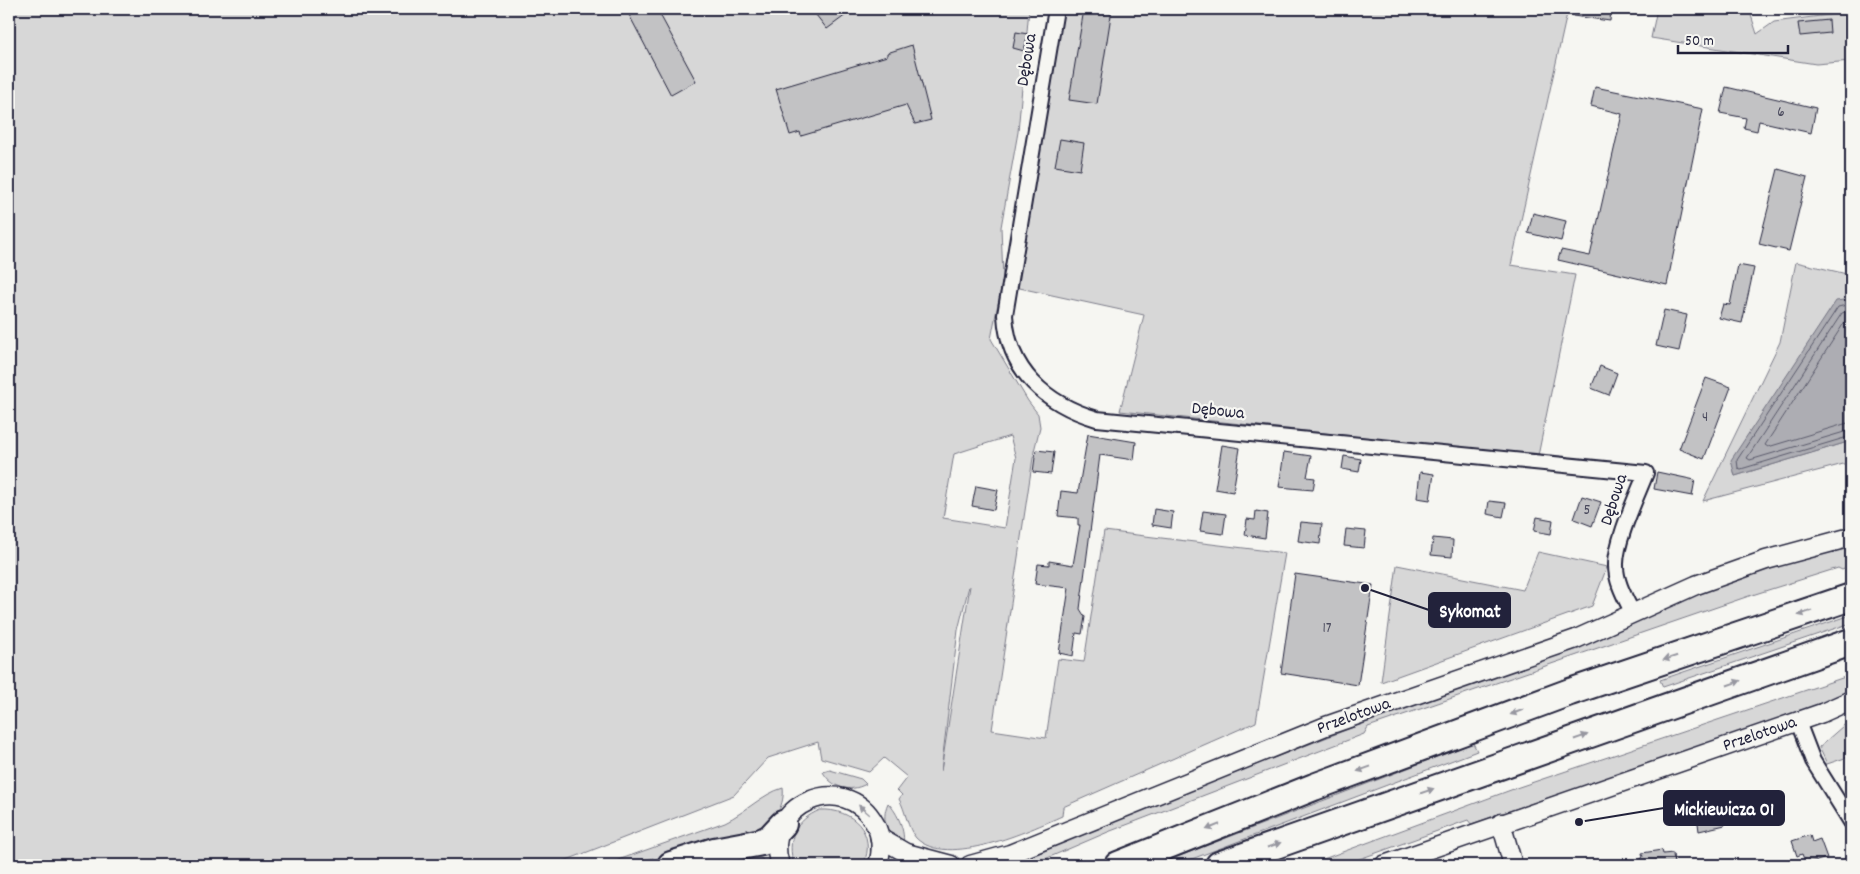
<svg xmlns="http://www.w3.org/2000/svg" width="1860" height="874" font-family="Dekko,sans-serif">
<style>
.green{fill:#d7d7d7;stroke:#7c7c89;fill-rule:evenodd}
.water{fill:#adadb3;stroke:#757583}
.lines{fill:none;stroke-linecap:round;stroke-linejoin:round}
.shore{stroke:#5a5a6b;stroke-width:1}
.building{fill:#c2c2c4;stroke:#22223b}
.minor-casing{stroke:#22223b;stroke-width:18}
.tertiary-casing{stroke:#22223b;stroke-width:21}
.motorway-casing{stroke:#22223b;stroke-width:30}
.minor{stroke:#f6f6f2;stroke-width:14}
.tertiary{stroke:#f6f6f2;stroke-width:18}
.motorway{stroke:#f6f6f2;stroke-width:26}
.oneway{fill:#9797a0}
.labels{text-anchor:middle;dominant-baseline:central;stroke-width:4.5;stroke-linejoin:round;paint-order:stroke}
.number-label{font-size:15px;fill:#4a4a5d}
.street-label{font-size:18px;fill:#22223b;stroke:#f6f6f2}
.leader{fill:none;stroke:#22223b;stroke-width:2}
.callout-dot{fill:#22223b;stroke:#f6f6f2;stroke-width:2}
.callout{fill:#22223b;stroke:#22223b;stroke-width:2}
.callout-label{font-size:19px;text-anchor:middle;font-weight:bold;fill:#fff}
</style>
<rect width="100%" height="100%" fill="#f6f6f2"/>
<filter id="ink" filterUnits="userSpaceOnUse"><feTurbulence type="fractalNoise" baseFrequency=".02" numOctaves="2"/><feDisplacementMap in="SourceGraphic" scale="10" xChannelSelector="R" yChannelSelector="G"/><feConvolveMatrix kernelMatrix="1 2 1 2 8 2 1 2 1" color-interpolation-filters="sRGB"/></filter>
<g filter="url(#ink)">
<g class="green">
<path d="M9,9H1029L1018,132L1001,227L1003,278L991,339L1028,401L1038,414L1040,427L1034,451L992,730L1046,738L1058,659L1084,662L1104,531L1285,553L1256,722L1063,807L1062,816C1030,830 947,869 916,838C907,828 906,811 899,799L902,795L897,790L907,777L884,758L869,772L821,758L818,742L768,758L734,795L554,865H9ZM1010,436L1016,458L1005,528L943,518L954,454ZM969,586H970L941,771L958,630Z"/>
<path d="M1062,9H1568L1511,265L1575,275L1538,456L1120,411L1144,315L1015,287Z"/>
<path d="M1657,9H1749L1757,34L1774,22L1851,12V61L1816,64L1651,38Z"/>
<path d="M1796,262L1851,275V299L1836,302L1732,460L1735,476L1851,441V462L1703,501L1780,342Z"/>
<path d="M1851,545V566L1842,570L1838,568L1749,596L1368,727L1364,734L1108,832L1031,865H1011L1154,804L1364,723V720L1610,634L1660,609L1737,577Z"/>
<path d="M1538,552L1607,567L1592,606L1381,682L1397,565L1523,590Z"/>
<path d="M1851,615V623L1663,687L1660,680Z"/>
<path d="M1851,675V692L1798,713L1471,824L1468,820L1354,861V865H1307L1519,787Z"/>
<path d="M1851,719V756L1827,764L1819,747Z"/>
<path d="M1473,743L1477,751L1176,865H1156Z"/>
<path d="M830,770L861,779L866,784C850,793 832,788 823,772Z"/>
<path d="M783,788C785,804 776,820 761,829C749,837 707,843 690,847C678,850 666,855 654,860L653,858L631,865H604L725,822C746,812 762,794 783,788Z"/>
<path d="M888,803C898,813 906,832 903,846C888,835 880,821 888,803Z"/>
<path d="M820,810C852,808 878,833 863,865H794C786,840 795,820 820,810Z"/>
<path d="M758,856L769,865H701Z"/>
</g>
<path class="water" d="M1851,299V441L1735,476L1731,460L1836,301Z"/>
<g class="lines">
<g class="shore">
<path d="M1851,304L1838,307L1737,460L1738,468L1741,469L1851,436"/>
<path d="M1851,310L1842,313L1747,458L1750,460L1851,430"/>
<path d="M1851,318L1846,320L1765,445L1768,447L1851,422"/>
</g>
</g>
<g class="building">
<path d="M626,9H657L696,81L671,95Z"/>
<path d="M825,9H854L827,29L816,15Z"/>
<path d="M1084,9H1112L1097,104L1069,100Z"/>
<path d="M1574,9H1611L1610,21L1573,16Z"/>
<path d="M1829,20L1830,33L1800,36L1798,23Z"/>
<path d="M1016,32L1028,34L1024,51L1013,48Z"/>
<path d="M912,45L931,120L915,124L906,105L801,136L800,132L790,135L776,89L887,56V53Z"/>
<path d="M1595,87L1703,109L1667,285L1558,260L1561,250L1590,256L1622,114L1591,106Z"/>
<path d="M1726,87L1816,108L1811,133L1759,121L1757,131L1744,128L1746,118L1720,113Z"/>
<path d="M1060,139L1084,143L1080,170L1055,166Z"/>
<path d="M1778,169L1807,177L1789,251L1759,244Z"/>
<path d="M1533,213L1566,221L1561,241L1528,233Z"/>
<path d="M1738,265L1754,268L1742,323L1719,318L1723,304L1730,305Z"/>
<path d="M1664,310L1687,315L1679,351L1656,346Z"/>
<path d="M1600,366L1617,373L1609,395L1591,388Z"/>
<path d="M1706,378L1731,387L1704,459L1679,449Z"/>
<path d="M1088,434L1136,442L1134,460L1100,455L1080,609L1085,617L1082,634L1076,633L1073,656L1059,653L1069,588L1035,584L1038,564L1049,565V561L1073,565L1080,525H1078V518L1058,516L1061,491L1078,493Z"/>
<path d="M1222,445L1240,448L1233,492L1215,489Z"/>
<path d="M1036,450L1054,452L1051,474L1033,472Z"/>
<path d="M1284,452L1311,456L1307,477L1315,478L1313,490L1279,487Z"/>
<path d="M1344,456L1361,459L1359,472L1342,469Z"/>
<path d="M1420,472L1434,474L1430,500L1417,498Z"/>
<path d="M1657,472L1695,480L1692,496L1654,489Z"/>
<path d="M976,486L998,490L994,510L972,506Z"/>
<path d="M1582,496L1601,502L1592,526L1574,519Z"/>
<path d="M1489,501L1506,503L1503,517L1487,514Z"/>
<path d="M1154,509L1173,512L1171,528L1152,525Z"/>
<path d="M1203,511L1226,514L1223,534L1200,531Z"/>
<path d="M1256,511L1268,513L1265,538L1245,535L1247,519L1255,520Z"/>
<path d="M1537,517L1553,520L1551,534L1534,531Z"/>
<path d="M1301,522L1322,524L1320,544L1298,541Z"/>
<path d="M1346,529L1366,531L1364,548L1344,546Z"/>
<path d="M1433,538L1453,540L1452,557L1431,555Z"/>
<path d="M1295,574L1373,585L1358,685L1281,673Z"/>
<path d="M1721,796L1725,825L1699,831L1695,800Z"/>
<path d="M1810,835L1812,842L1820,839L1827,858L1806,864L1802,854L1797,856L1792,841Z"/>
<path d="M1662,850L1663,854L1673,853L1674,865H1634L1643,857L1642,853Z"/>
</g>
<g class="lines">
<defs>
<g id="minor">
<path d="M1056,9L1005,315C1008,371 1046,404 1097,419L1646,473C1637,496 1615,542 1616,566C1616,583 1626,599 1633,614"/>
<path d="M1798,722L1813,761L1851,822"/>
</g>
<g id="tertiary">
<path d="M1501,823L1513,865"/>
<path d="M880,838L906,853L951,865"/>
<path d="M780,865C760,805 845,768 875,824C882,837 882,851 878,865"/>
<path d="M970,865L1010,854L1326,726L1576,639L1696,585L1766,560L1851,537"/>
<path d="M1384,865L1822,713L1851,700"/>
</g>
<g id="motorway">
<path d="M671,865L714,851L762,842L770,838L783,824"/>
<path d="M1118,865L1314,787L1570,692L1851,597"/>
<path d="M1219,865L1851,642"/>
</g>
</defs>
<use href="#minor" class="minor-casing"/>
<use href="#tertiary" class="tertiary-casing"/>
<use href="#motorway" class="motorway-casing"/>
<use href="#minor" class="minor"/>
<use href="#tertiary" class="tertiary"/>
<use href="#motorway" class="motorway"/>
</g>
<defs><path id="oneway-solid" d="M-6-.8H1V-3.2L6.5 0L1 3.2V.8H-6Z" transform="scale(1.25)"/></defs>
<g class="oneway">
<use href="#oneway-solid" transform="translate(1805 613) rotate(161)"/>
<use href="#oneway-solid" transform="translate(1670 658) rotate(162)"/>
<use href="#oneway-solid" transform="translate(1734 683) rotate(-19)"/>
<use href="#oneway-solid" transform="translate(1517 712) rotate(159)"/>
<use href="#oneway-solid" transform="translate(1581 737) rotate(-19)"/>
<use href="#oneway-solid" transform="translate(1364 769) rotate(160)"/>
<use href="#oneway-solid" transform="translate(1427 791) rotate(-19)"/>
<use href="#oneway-solid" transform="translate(864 810) rotate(-138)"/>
<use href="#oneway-solid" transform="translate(1213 827) rotate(158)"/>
<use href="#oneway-solid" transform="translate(1274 845) rotate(-19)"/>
</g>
</g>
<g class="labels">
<g class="number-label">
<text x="1781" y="113">6</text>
<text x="1705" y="418">4</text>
<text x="1587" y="511">5</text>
<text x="1327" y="629">17</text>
</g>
<g class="street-label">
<text transform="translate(1028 60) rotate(-81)">Dębowa</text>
<text transform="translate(1218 412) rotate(6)">Dębowa</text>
<text transform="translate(1615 500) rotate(-72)">Dębowa</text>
<text transform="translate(1354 717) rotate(-20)">Przelotowa</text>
<text transform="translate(1760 735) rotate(-19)">Przelotowa</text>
</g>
</g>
<path class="leader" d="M1365 588L1429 610M1579 822L1664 808"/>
<g class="callout-dot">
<circle cx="1365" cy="588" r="5"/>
<circle cx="1579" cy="822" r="5"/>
</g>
<g class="callout">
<rect x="1429" y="593" width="81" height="34" rx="5"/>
<rect x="1664" y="791" width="120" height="34" rx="5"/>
</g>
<g class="callout-label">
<text x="1470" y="617">Sykomat</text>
<text x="1724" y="815">Mickiewicza 01</text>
</g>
<rect width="1860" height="874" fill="none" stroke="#f6f6f2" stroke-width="30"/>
<rect x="15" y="15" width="1830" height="844" fill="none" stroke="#22223b" stroke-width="2" filter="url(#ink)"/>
<path d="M1678 45v8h110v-8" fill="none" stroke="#22223b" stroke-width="2.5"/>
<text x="1685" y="45" font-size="15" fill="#22223b" stroke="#f6f6f2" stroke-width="4" paint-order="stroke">50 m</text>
</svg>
